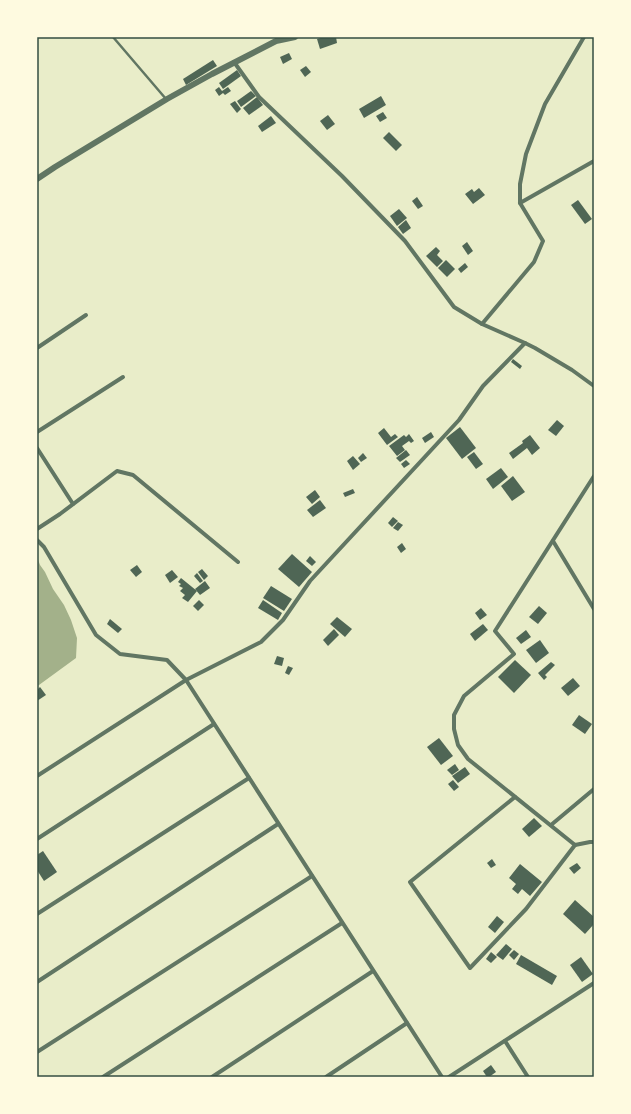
<svg xmlns="http://www.w3.org/2000/svg" width="631" height="1114" font-family="Cabin,sans-serif">
<style>
.water{fill:#a3b18a}
.building{fill:#4f6655}
.lines{fill:none;stroke-linecap:round;stroke-linejoin:round}
.service{stroke:#617663;stroke-width:2.5}
.minor{stroke:#617663;stroke-width:4}
.tertiary{stroke:#617663;stroke-width:6}
.neatline{fill:none;stroke:#344e41;stroke-width:1.5}
</style>
<rect width="100%" height="100%" fill="#e9edc9"/>
<path class="water" d="M37,557L40,565L45,572L53,589L64,605L71,620L77,638L76,658L39,685L37,686Z"/>
<g class="building">
<path d="M324,37H336L337,43L320,49L317,39Z"/>
<path d="M289,53L292,59L283,64L280,57Z"/>
<path d="M213,60L217,66L186,85L183,79Z"/>
<path d="M306,66L311,72L305,77L300,70Z"/>
<path d="M237,70L241,76L223,89L219,83Z"/>
<path d="M219,87L222,91L228,87L231,91L225,95L223,93L219,96L215,90Z"/>
<path d="M251,91L256,96L241,107L237,101Z"/>
<path d="M381,96L386,105L364,118L359,109Z"/>
<path d="M257,97L263,105L249,115L243,108Z"/>
<path d="M235,101L241,109L237,113L230,104Z"/>
<path d="M383,112L387,118L380,122L376,116Z"/>
<path d="M328,115L335,124L327,130L320,121Z"/>
<path d="M271,116L276,123L262,132L258,126Z"/>
<path d="M389,132L402,145L396,151L383,138Z"/>
<path d="M479,188L485,195L473,204L465,194L472,189L474,192Z"/>
<path d="M417,197L423,206L418,209L412,201Z"/>
<path d="M578,200L592,219L585,224L571,205Z"/>
<path d="M399,209L407,218L397,226L390,216Z"/>
<path d="M406,220L411,228L403,234L398,227Z"/>
<path d="M467,242L473,251L468,255L462,246Z"/>
<path d="M436,247L440,251L437,255L443,261L437,267L426,256Z"/>
<path d="M446,260L455,269L447,277L438,268Z"/>
<path d="M465,263L468,267L461,273L458,269Z"/>
<path d="M513,359L522,366L520,369L511,362Z"/>
<path d="M557,420L564,426L556,436L548,430Z"/>
<path d="M460,427L476,448L462,459L446,438Z"/>
<path d="M384,428L391,437L395,434L398,437L387,445L378,433Z"/>
<path d="M431,432L434,437L425,443L422,438Z"/>
<path d="M409,434L414,441L411,443L409,441L402,446L405,450L397,456L389,446L404,435L406,437Z"/>
<path d="M530,435L540,448L532,455L527,448L513,459L509,453L523,443L522,441Z"/>
<path d="M406,450L410,455L400,462L396,458Z"/>
<path d="M474,452L483,464L476,469L467,457Z"/>
<path d="M363,453L367,458L361,462L358,458Z"/>
<path d="M353,456L360,464L353,470L347,461Z"/>
<path d="M406,460L410,464L404,468L401,464Z"/>
<path d="M501,468L508,477L493,489L486,479Z"/>
<path d="M513,476L525,492L512,501L501,486Z"/>
<path d="M353,489L355,493L345,497L343,493Z"/>
<path d="M315,490L320,497L312,504L306,497Z"/>
<path d="M320,500L326,508L313,517L307,510Z"/>
<path d="M393,517L398,521L392,527L388,523Z"/>
<path d="M398,522L403,525L398,531L393,528Z"/>
<path d="M402,543L406,549L401,553L397,547Z"/>
<path d="M292,554L312,572L299,587L278,569Z"/>
<path d="M310,556L316,562L312,566L306,561Z"/>
<path d="M137,565L142,572L136,577L130,570Z"/>
<path d="M202,569L208,576L204,580L198,572Z"/>
<path d="M172,570L178,577L170,583L165,575Z"/>
<path d="M197,573L203,581L200,583L194,576Z"/>
<path d="M181,578L197,591L188,602L182,598L185,595L180,591L183,588L179,586L181,584L178,582Z"/>
<path d="M205,581L210,588L200,595L195,589Z"/>
<path d="M271,586L292,599L284,611L263,598Z"/>
<path d="M199,600L204,605L198,611L193,606Z"/>
<path d="M263,600L282,613L278,620L258,608Z"/>
<path d="M539,606L547,613L538,624L529,617Z"/>
<path d="M481,608L487,615L480,620L475,613Z"/>
<path d="M337,617L352,629L345,637L330,624Z"/>
<path d="M110,619L122,629L118,633L107,624Z"/>
<path d="M483,624L488,630L475,641L470,634Z"/>
<path d="M334,629L339,635L328,646L323,640Z"/>
<path d="M526,630L531,637L521,644L516,638Z"/>
<path d="M540,640L549,653L536,663L526,650Z"/>
<path d="M277,656L284,658L282,666L274,664Z"/>
<path d="M515,660L531,675L514,693L498,677Z"/>
<path d="M551,662L555,665L545,675L547,677L544,680L538,673Z"/>
<path d="M288,666L293,668L289,675L285,673Z"/>
<path d="M573,678L580,686L568,696L561,688Z"/>
<path d="M40,687L46,695L37,701V690Z"/>
<path d="M579,715L592,724L585,734L572,725Z"/>
<path d="M439,738L453,756L441,765L427,747Z"/>
<path d="M455,764L459,770L452,775L447,770Z"/>
<path d="M465,767L470,774L458,783L452,776Z"/>
<path d="M453,780L459,787L454,791L448,784Z"/>
<path d="M534,818L542,826L529,837L522,829Z"/>
<path d="M43,851L57,872L44,881L37,870V855Z"/>
<path d="M492,859L496,865L491,868L487,863Z"/>
<path d="M577,863L581,868L574,874L569,868Z"/>
<path d="M520,864L542,882L530,896L522,889L518,894L512,889L516,884L509,878Z"/>
<path d="M575,900L594,917V924L585,934L563,914Z"/>
<path d="M497,916L504,922L495,933L488,927Z"/>
<path d="M506,944L512,949L503,960L496,955Z"/>
<path d="M514,950L519,954L514,960L509,955Z"/>
<path d="M491,952L497,957L491,963L486,959Z"/>
<path d="M521,955L557,976L552,985L516,964Z"/>
<path d="M581,957L593,974L582,982L570,965Z"/>
<path d="M491,1065L496,1072L489,1077H487L483,1071Z"/>
</g>
<g class="lines">
<path class="service" d="M113,37L166,99"/>
<g class="minor">
<path d="M234,62L259,97L342,176L405,241L454,307L482,324L525,343L535,348L572,370L594,386"/>
<path d="M520,203V184L526,154L545,104L584,37"/>
<path d="M482,324L534,262L543,241L520,203L594,161"/>
<path d="M37,348L86,315"/>
<path d="M37,432L123,377"/>
<path d="M37,448L73,504"/>
<path d="M594,476L495,631L514,654L464,696L454,715V729L458,745L468,759L575,845L590,842H594"/>
<path d="M37,529L60,514L117,471L133,475L238,562"/>
<path d="M37,540L44,547L96,635L120,654L167,660L186,680L442,1077"/>
<path d="M553,541L594,609"/>
<path d="M37,776L186,680L261,642L283,620L310,581L459,420L483,386L525,343"/>
<path d="M515,797L410,882L470,968L526,909L575,845"/>
<path d="M551,825L594,789"/>
<path d="M37,839L214,724"/>
<path d="M37,914L249,778"/>
<path d="M37,982L278,824"/>
<path d="M505,1041L528,1077"/>
<path d="M37,1052L312,876"/>
<path d="M103,1077L342,923"/>
<path d="M212,1077L373,971"/>
<path d="M326,1077L407,1023"/>
<path d="M449,1077L594,983"/>
</g>
<path class="tertiary" d="M37,179L55,167L167,99L212,74L276,41L295,37"/>
</g>
<rect width="631" height="1114" fill="none" stroke="#fefae0" stroke-width="76"/>
<rect x="38" y="38" width="555" height="1038" class="neatline"/>
</svg>
